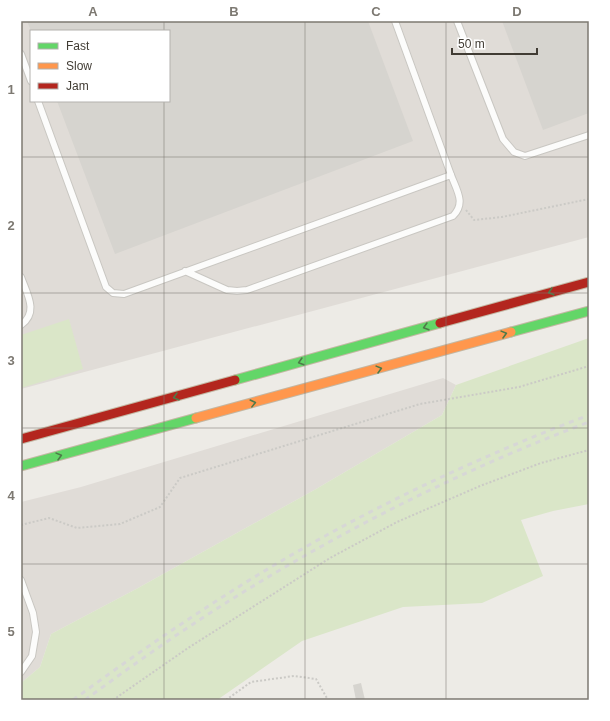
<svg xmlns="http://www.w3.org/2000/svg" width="610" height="721" font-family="Arial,sans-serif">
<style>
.industrial{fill:#e0dcd7;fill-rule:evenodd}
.green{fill:#dae6c8}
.building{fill:#d6d4cf}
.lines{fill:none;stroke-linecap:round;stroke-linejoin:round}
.lane-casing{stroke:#c9c7c2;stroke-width:8}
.fast-casing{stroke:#c3b7a3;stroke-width:11}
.slow-casing{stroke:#c3b7a3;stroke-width:11}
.jam-casing{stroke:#c3b7a3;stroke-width:11}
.path{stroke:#cbcac6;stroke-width:2;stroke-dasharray:2 2;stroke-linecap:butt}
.lane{stroke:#fcfcfb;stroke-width:6}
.fast{stroke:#63d668;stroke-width:9}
.slow{stroke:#ff974d;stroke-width:9}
.jam{stroke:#b3261e;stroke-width:9}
.rail{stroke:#d7d7d6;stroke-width:3;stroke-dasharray:5 5;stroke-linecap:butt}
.oneway{stroke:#4f7a49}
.grid{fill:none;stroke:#7d7972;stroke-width:1;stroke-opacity:0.55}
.neatline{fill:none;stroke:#7d7972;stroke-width:1.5}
.grid-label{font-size:13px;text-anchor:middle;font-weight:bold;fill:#7d7972}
</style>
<rect width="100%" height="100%" fill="#edebe6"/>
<g class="industrial">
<path d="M21,21H589V237L21,389ZM31,31H169V101H31Z"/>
<path d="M443,378L456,385L442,415L316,489L138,588L51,634L40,667L21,683V502L81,487Z"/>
</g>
<g class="green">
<path d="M69,319L83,369L21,388V335Z"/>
<path d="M589,338V504L553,511L521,520L543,576L482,603L403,607L302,641L217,700H21V683L40,667L51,634L138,588L316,489L442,415L456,385Z"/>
</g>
<g class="building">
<path d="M27,21H368L413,141L115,254L57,101H169V31H31Z"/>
<path d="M502,21H589V113L543,130Z"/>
<path d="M361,683L365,700H356L353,685Z"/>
</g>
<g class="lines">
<defs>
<g id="lane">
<path d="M395,21L451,175"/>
<path d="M457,21L503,139L514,152L525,156L589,135"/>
<path d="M21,54L31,81"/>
<path d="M38,101L106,287L113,293L124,294L451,175C457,191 466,203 453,216L247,290L237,291L227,290L185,271"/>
<path d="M21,277C27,294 39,312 21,325"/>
<path d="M21,580L33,613L36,632L32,656L21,672"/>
</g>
<g id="fast">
<path d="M511,332L589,311"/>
<path d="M235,380L440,323"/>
<path d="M21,466L196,418"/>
</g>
<path id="slow" d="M196,418L511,332"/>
<g id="jam">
<path d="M440,323L589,282"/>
<path d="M21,439L235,380"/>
</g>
</defs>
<use href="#lane" class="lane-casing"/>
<use href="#fast" class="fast-casing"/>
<use href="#slow" class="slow-casing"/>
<use href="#jam" class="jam-casing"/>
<g class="path">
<path d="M466,210L474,220L502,217L589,199"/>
<path d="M21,525L49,518L77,528L120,524L160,507L180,478L420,404L519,387L589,366"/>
<path d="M113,700L188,648L330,558L397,522L480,486L541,463L589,450"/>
<path d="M226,700L251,682L294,676L316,679L328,700"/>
</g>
<use href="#lane" class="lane"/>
<use href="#fast" class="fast"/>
<use href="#slow" class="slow"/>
<use href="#jam" class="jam"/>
<g class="rail">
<path d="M73,700C125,662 178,625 232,591C344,520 465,462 589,415"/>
<path d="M85,700C134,664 185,628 237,596C348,527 467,468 589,422"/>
</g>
</g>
<defs><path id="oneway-chevron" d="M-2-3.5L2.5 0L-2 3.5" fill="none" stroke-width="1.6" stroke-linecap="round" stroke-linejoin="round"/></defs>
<g class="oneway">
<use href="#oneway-chevron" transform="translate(551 292) rotate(164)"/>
<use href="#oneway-chevron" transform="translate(426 327) rotate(164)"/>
<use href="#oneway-chevron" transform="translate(504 334) rotate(-15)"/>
<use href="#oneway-chevron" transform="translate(301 362) rotate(164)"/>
<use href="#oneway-chevron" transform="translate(379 369) rotate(-15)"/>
<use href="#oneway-chevron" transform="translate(176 397) rotate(165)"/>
<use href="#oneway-chevron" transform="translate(253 403) rotate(-14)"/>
<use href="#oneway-chevron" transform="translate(59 456) rotate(-15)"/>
</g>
<path class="grid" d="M164,21V31M305,21V700M446,21V700M164,101V700M21,157H589M21,293H589M21,428H589M21,564H589"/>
<rect width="610" height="721" fill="none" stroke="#ffffff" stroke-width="44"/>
<rect x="30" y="30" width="140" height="72" fill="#ffffff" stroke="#b3b1ae"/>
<rect x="38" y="43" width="20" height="6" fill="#63d668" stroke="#b3b1ae"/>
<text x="66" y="50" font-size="12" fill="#413c34">Fast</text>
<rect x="38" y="63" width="20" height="6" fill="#ff974d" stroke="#b3b1ae"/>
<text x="66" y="70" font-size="12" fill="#413c34">Slow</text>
<rect x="38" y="83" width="20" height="6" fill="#b3261e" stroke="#b3b1ae"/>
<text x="66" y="90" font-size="12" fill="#413c34">Jam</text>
<path d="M452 48v6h85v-6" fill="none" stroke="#413c34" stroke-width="2"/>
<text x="458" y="48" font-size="12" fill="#413c34" stroke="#ffffff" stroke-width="3" paint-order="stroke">50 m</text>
<rect x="22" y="22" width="566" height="677" class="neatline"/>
<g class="grid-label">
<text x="93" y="16">A</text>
<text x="234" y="16">B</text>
<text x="376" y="16">C</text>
<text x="517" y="16">D</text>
<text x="11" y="94">1</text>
<text x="11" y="230">2</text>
<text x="11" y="365">3</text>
<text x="11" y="500">4</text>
<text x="11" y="636">5</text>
</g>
</svg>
